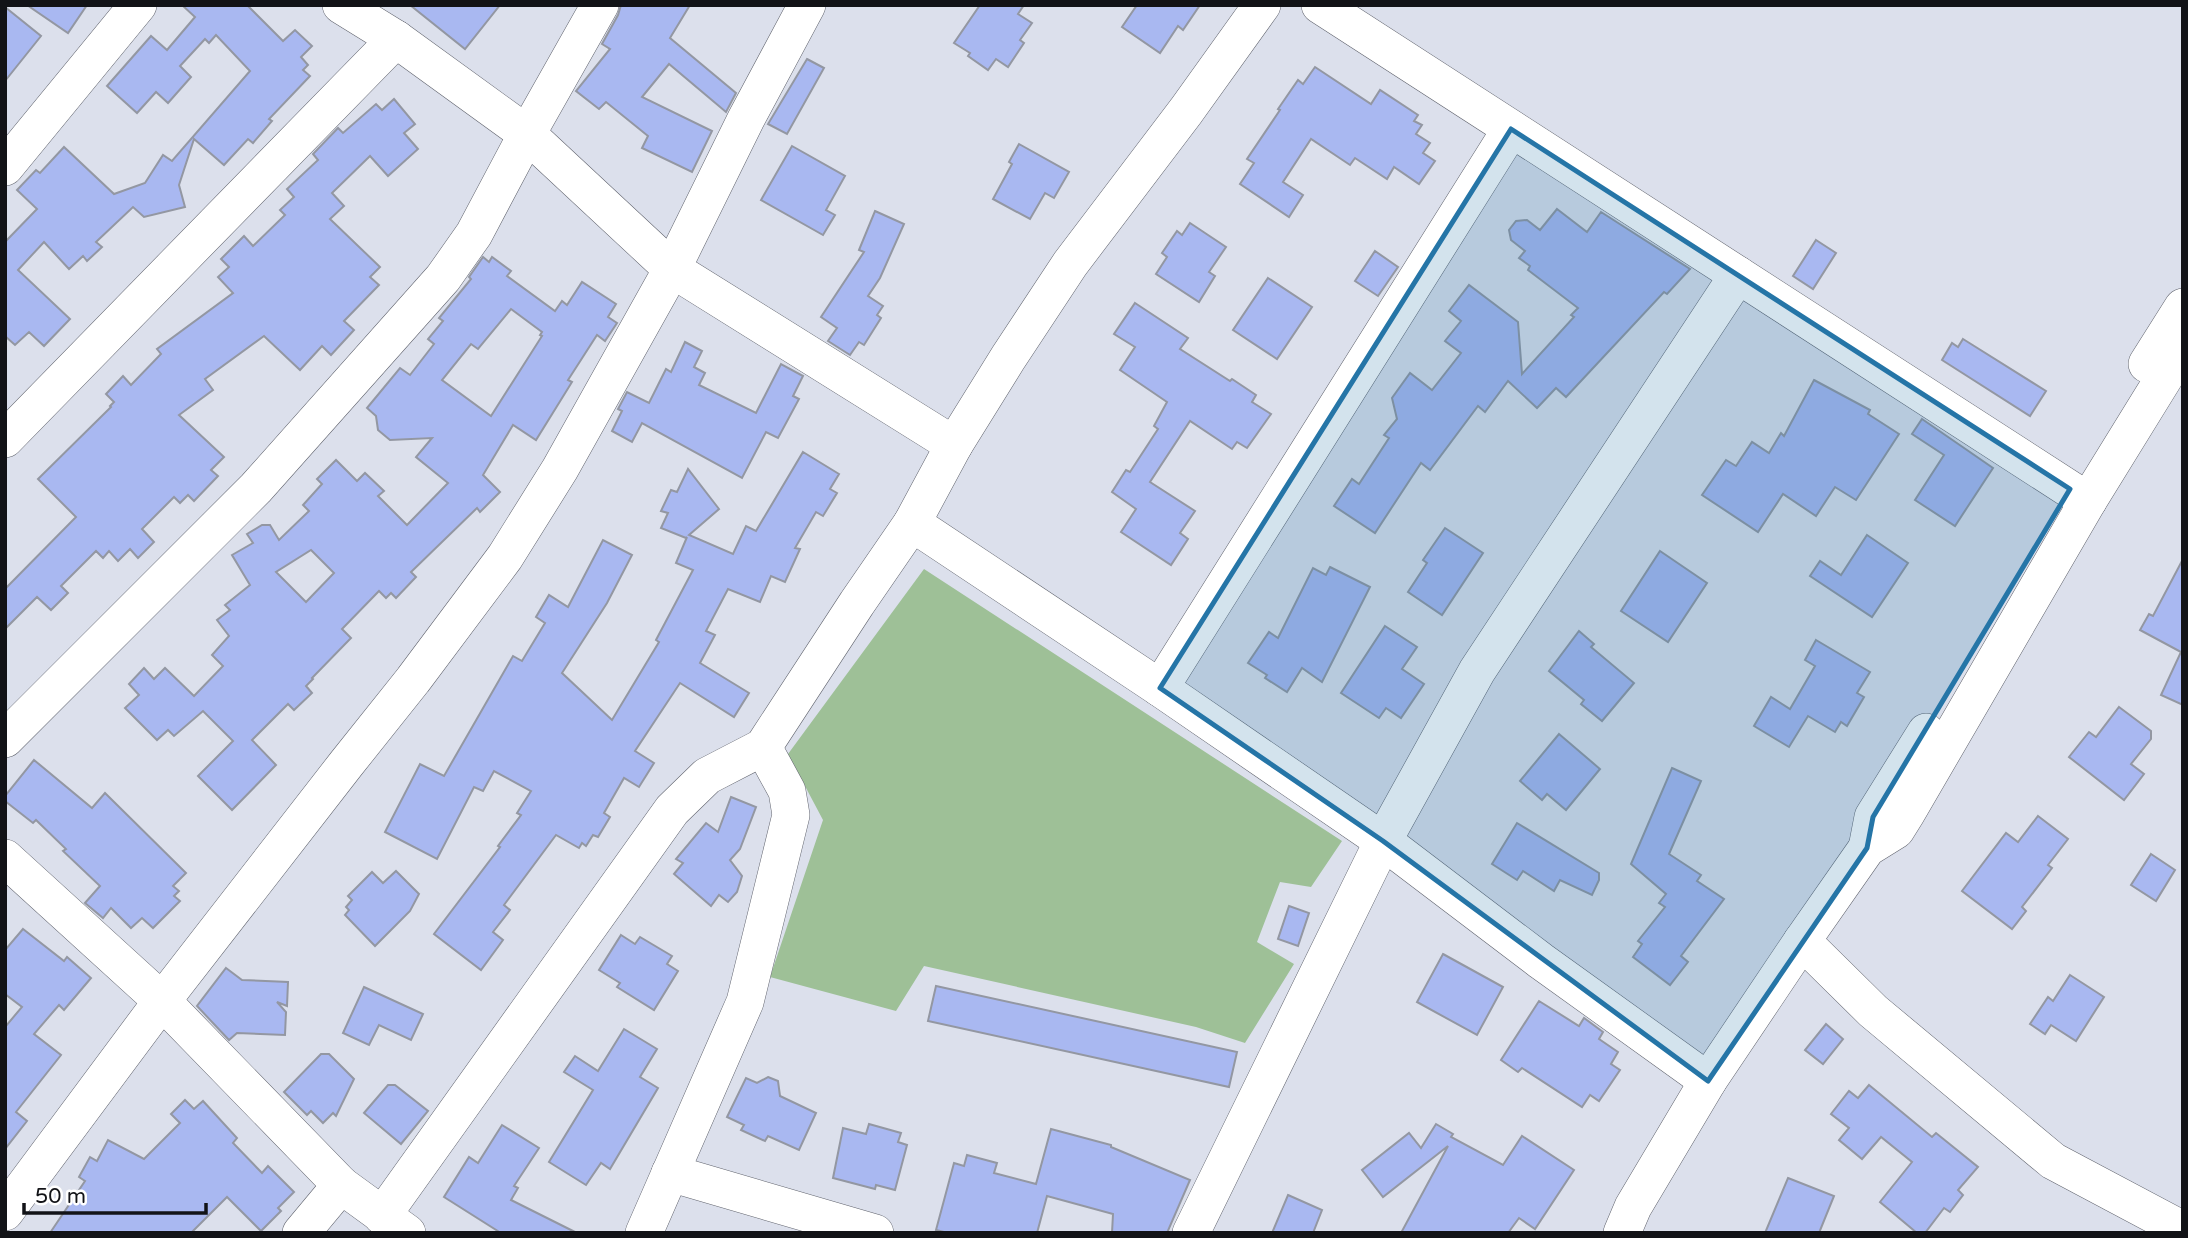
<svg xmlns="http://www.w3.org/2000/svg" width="2188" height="1238" font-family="'Varela Round',sans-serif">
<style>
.green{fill:#9ec097}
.building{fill:#a9b8f1;stroke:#9397a2;stroke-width:2;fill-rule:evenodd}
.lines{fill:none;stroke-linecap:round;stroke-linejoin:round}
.minor-casing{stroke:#60636d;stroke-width:38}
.minor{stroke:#fff;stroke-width:37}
.marked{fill:#2575a7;fill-opacity:0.2;stroke:#2575a7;stroke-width:5;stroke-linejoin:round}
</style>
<rect width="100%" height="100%" fill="#dce0ec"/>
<path class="green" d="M924,569L1342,841L1311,887L1280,882L1257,942L1294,964L1245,1043L1196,1027L924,966L896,1011L770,977L823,820L788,754Z"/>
<g class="building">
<path d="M27,5H87L68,33Z"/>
<path d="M182,5H247L283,41L295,30L312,46L301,57L308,65L303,70L310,76L269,119L272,121L253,143L248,139L224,165L194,139L179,185L185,207L144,217L133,207L96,242L102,247L87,261L83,256L69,269L44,242L18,270L70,319L44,346L29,332L15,345L5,336V242L37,209L17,190L36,170L40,173L64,147L114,194L145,183L163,155L172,161L250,71L216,35L209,43L205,39L180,66L191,77L168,103L156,92L137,113L107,86L151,36L167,50L195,17Z"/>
<path d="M410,5H500L465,49Z"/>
<path d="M621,5H690L670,38L736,93L726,112L669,64L642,97L712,131L692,172L642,148L648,136L606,102L599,109L576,91L610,49L602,44L618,15Z"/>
<path d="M980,5H1024L1018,14L1032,23L1020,40L1024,43L1008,67L996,59L988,70L968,56L970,53L954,43Z"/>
<path d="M1137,5H1200L1183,30L1178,26L1160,53L1122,27Z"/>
<path d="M5,7L41,36L5,81Z"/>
<path d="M807,59L824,68L787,134L768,124Z"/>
<path d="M1315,67L1371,104L1380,90L1418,115L1414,121L1422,125L1416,134L1430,143L1423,153L1435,161L1419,184L1394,167L1387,179L1355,158L1350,165L1311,139L1283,182L1303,195L1289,217L1240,184L1254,163L1247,159L1280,110L1278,109L1298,80L1303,84Z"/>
<path d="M394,99L415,124L404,133L418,149L388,176L370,156L332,193L344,206L330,219L380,267L370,277L379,285L344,321L354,330L331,355L322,346L300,370L264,336L205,379L213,390L179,415L224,457L211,470L218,476L194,501L188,495L180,503L174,497L142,529L154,542L138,558L130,549L118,561L109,551L103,558L96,551L61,586L68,593L51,610L37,597L5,629V589L76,517L38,479L111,407L110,406L114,402L106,394L123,376L131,385L161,354L157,349L233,293L218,277L229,267L221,259L244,236L253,246L285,215L280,210L294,197L287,189L318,160L313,154L338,128L343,133L376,104L382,110Z"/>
<path d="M1019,144L1069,172L1054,198L1045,193L1030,219L993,199L1012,164L1009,162Z"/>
<path d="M792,146L845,176L826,210L835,215L823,235L761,200Z"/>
<path d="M1557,209L1587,232L1601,212L1690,269L1667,294L1664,292L1566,397L1556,388L1537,408L1508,381L1485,412L1478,406L1430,470L1421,463L1375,533L1334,506L1352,479L1359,484L1389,438L1384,435L1397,419L1392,398L1410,373L1432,390L1461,353L1445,341L1461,321L1449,311L1469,285L1518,322L1522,374L1574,317L1571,315L1578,308L1528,270L1530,266L1519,258L1525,251L1511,240L1509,230L1516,221L1527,220L1540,230Z"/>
<path d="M875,211L904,224L880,278L868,296L883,306L877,315L881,318L864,345L859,342L850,355L828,341L837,328L821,317L864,252L859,250Z"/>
<path d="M1190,223L1226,247L1209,272L1215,276L1199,302L1156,274L1167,257L1162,253L1177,231L1182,235Z"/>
<path d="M1816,240L1836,253L1813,289L1793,276Z"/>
<path d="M1375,251L1398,267L1378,296L1355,281Z"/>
<path d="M483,257L489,262L492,257L511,271L507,276L555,311L562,301L567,305L582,282L616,304L608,317L617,323L605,341L597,335L568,380L572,382L536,440L513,425L483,475L500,492L480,512L477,508L411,572L416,577L396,598L391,593L386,598L379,591L342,629L351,638L312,678L313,679L306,686L312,693L294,710L288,704L252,740L276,765L232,810L198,776L233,741L203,711L174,736L168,730L157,740L125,708L139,695L129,684L144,668L154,679L165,668L194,696L223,666L212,655L229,636L217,620L230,610L225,605L250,585L232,555L253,543L247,534L262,525H270L279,540L309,511L303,505L322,484L317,479L336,460L357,481L365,473L384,491L378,496L407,525L448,483L416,457L432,438L390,440L378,430L376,416L367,408L400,368L410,375L434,344L428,339L443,321L439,318L471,279L469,277ZM511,309L542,332L540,335L542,336L491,416L442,380L471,344L478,349ZM311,550L334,573L306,602L276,572Z"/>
<path d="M1268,278L1312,307L1277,359L1233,330Z"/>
<path d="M1135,303L1188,338L1180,349L1230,381L1232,379L1256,395L1252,402L1271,414L1247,448L1237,442L1232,449L1190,421L1150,482L1195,511L1180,533L1188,539L1171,565L1121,532L1136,509L1112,492L1126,470L1130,472L1158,429L1154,426L1167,402L1120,370L1135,347L1114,334Z"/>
<path d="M1963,339L2046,391L2030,416L1942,360L1952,343L1958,347Z"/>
<path d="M685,342L702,351L694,367L705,373L699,385L756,413L781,364L803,376L793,396L799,399L778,438L766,432L742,478L642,423L632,442L612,431L622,411L618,409L627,392L649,403L666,369L671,372Z"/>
<path d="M1814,380L1870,410L1868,414L1899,434L1856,500L1835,487L1816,516L1783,494L1758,532L1702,495L1726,460L1736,466L1752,442L1769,453L1781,433L1784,436Z"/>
<path d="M1922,419L1993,468L1955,526L1915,500L1944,455L1912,434Z"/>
<path d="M803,452L839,474L830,489L837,493L823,516L816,512L795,548L800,549L785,582L771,576L760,602L728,589L706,631L715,635L700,663L749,693L734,717L680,683L635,751L654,763L639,787L624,778L604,813L610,817L598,837L593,835L586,846L582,843L579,848L556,835L504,905L510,910L493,932L503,940L481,970L434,934L500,847L498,846L521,815L517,813L531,791L494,771L483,791L474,787L437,859L385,832L420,764L444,776L513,656L522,661L545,623L536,617L549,595L568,607L603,540L632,555L607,603L562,673L612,720L659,642L656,640L693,570L676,563L687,537L686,538L661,528L668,513L661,511L671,490L677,492L688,469L719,509L689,535L733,554L746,526L756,531Z"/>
<path d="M1445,528L1483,553L1442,615L1408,592L1427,563L1423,560Z"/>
<path d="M1867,535L1908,563L1872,617L1810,576L1820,561L1841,575Z"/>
<path d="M1660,551L1707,583L1668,642L1621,611Z"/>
<path d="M2183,559V705L2161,695L2181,652L2140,630L2149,614L2153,616Z"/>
<path d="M1330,567L1370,587L1322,682L1302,668L1287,692L1265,678L1267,675L1248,663L1269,632L1278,638L1313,568L1326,575Z"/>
<path d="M1385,626L1417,647L1402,669L1424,684L1401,718L1386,708L1379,718L1341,693Z"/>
<path d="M1579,631L1594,644L1591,647L1634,683L1602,721L1581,704L1584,700L1549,671Z"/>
<path d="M1816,640L1870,672L1857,693L1864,697L1847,726L1841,722L1835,732L1808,716L1789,747L1754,726L1771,697L1790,709L1815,666L1805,660Z"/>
<path d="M2119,707L2151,731V739L2131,764L2144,774L2124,800L2069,757L2089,732L2096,737Z"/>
<path d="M1559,734L1600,769L1566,810L1547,794L1542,800L1520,781Z"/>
<path d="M34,760L92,808L105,793L186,873L173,886L179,891L174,896L180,901L153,928L142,918L131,928L111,908L103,918L85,903L100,886L63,851L66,849L36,820L33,823L5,801V796Z"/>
<path d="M1672,768L1701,781L1669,854L1701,875L1697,881L1724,899L1681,956L1688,962L1670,985L1633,957L1642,944L1638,941L1665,907L1659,903L1666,894L1631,864Z"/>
<path d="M731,797L756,807L740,849L730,860L742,876L737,892L728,902L719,895L711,906L674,874L683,863L676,859L706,823L718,832Z"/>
<path d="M2038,816L2068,839L2048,865L2052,868L2022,907L2026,911L2012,929L1962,891L2006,833L2018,842Z"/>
<path d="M1517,823L1599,873V880L1592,895L1560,880L1554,891L1523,871L1517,880L1492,864Z"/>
<path d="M2151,854L2175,870L2156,901L2131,885Z"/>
<path d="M396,871L419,894L410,911L375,946L345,915L349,910L346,907L352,900L348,896L372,872L383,883Z"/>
<path d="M1289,906L1309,913L1298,946L1278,939Z"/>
<path d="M23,929L64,961L67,957L91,978L64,1010L59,1005L34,1034L61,1055L16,1112L27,1121L5,1149V1027L22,1007L5,994V950Z"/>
<path d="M621,935L635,944L640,937L672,956L667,964L678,971L654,1010L617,987L620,983L599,970Z"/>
<path d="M1443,954L1503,987L1477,1035L1417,1002Z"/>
<path d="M226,968L242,980L288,982L287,1006L277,1002L286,1012L285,1035L237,1033L229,1040L197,1006Z"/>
<path d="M2070,975L2104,997L2076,1041L2051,1025L2045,1034L2030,1024L2048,997L2053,1001Z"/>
<path d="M936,986L1237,1052L1229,1087L928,1021Z"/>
<path d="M364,987L423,1014L411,1040L379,1025L369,1045L343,1033Z"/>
<path d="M1539,1001L1579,1026L1584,1018L1603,1032L1599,1039L1618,1052L1611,1064L1620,1070L1599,1101L1590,1095L1582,1107L1522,1068L1518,1072L1501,1060Z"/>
<path d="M1826,1024L1843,1039L1823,1064L1805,1050Z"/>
<path d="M624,1029L657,1049L640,1077L658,1088L610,1169L601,1163L586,1185L549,1162L593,1090L564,1072L575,1056L598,1071Z"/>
<path d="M321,1054H329L354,1079L336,1116L333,1113L323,1123L311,1111L307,1115L284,1092Z"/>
<path d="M768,1077L778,1081L780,1096L816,1113L799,1150L768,1136L765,1141L741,1130L744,1125L727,1117L746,1078L757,1083Z"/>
<path d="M388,1085H395L428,1111L401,1144L364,1113Z"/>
<path d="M1869,1085L1932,1137L1936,1133L1978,1167L1958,1190L1963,1195L1950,1212L1944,1208L1925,1233H1917L1880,1202L1912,1162L1881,1137L1862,1159L1839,1140L1849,1128L1831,1114L1849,1091L1858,1098Z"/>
<path d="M185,1100L194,1109L203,1101L237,1138L233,1143L262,1173L268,1166L294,1192L278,1208L281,1211L261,1231L227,1197L191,1233H50L85,1181L79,1177L90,1157L97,1161L108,1140L144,1159L180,1123L171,1114Z"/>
<path d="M869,1124L901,1133L898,1142L907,1145L895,1190L876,1185L875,1189L833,1178L843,1128L866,1134Z"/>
<path d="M1436,1124L1453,1134L1451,1137L1503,1165L1522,1136L1574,1170L1535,1229L1519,1218L1508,1233H1401L1448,1146L1383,1197L1362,1170L1409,1133L1421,1148Z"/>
<path d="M502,1125L539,1148L514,1186L518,1188L511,1200L577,1233H501L444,1197L469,1157L478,1163Z"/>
<path d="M1051,1129L1111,1145V1147L1190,1180L1167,1233H1112L1113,1214L1047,1196L1037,1233H948L936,1230L954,1163L964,1166L967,1155L997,1163L994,1173L1036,1184Z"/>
<path d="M1788,1178L1834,1196L1819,1233H1765Z"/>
<path d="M1288,1195L1322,1210L1313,1233H1272Z"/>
</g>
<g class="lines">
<defs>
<g id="minor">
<path d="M341,5L396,39L527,134L672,269L954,445"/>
<path d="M1320,5L2088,501"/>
<path d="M5,167L138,5"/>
<path d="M2147,364L2183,307"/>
<path d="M5,439L396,39"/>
<path d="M912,523L1160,688L1383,841L1541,961L1708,1081"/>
<path d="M1160,688L1511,129"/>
<path d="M5,739L256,488L443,278L474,234L527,134L600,5"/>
<path d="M1867,848L1873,817L1926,732"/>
<path d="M5,858L162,1001L341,1185L407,1233"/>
<path d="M1802,941L1873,1011L2053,1161L2183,1230"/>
<path d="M670,1173L875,1233"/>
<path d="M5,1212L162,1001L346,764L413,680L505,557L560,469L672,269L746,119L807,5"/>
<path d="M382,1216L672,810L707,776L763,747L857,603L912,523L954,445L1008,358L1070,264L1186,111L1262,5"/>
<path d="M301,1233L341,1185"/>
<path d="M644,1233L745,1002L791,815L787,791L763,747"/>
<path d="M1191,1233L1383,841L1477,671L1738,275"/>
<path d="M1622,1233L1633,1207L1708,1081L1802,941L1867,848L1896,830L1906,814L2088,501L2183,347"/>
</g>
</defs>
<use href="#minor" class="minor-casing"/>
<use href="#minor" class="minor"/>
</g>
<path class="marked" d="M1511,129L2070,489L1873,817L1867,848L1708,1081L1383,841L1160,688Z"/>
<rect width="2188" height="1238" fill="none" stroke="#121317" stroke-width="14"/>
<path d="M24 1203v10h182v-10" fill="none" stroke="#121317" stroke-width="3.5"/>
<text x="35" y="1203" font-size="21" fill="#121317" stroke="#ffffff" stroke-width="5" paint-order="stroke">50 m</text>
</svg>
